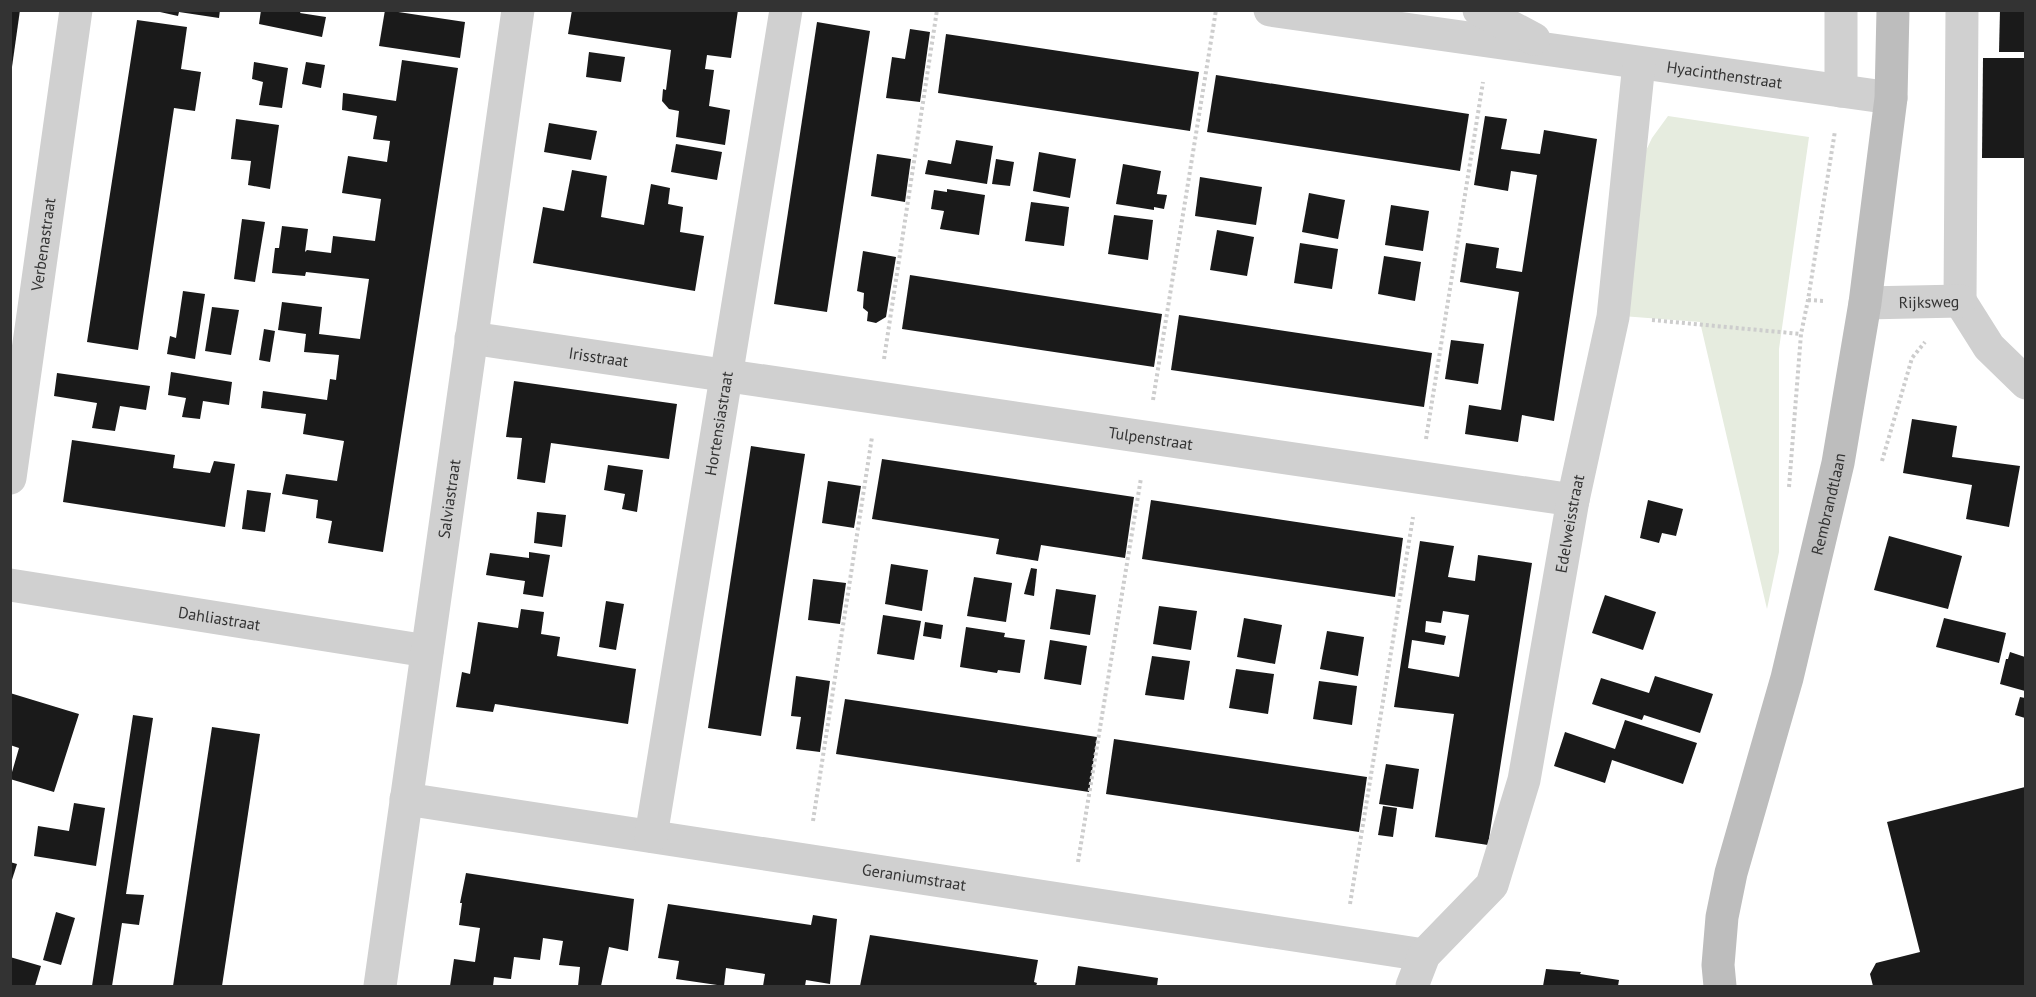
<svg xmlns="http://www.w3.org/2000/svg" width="2036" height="997" font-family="'PT Sans',sans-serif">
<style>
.green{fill:#e6ecdf}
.building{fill:#1a1a1a;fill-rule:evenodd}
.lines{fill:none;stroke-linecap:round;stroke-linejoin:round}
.path{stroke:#cdcdcd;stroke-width:4;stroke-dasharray:3 3;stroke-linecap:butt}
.street{stroke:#d0d0d0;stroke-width:33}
.secondary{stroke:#bdbdbd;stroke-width:33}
.labels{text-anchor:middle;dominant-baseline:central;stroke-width:6;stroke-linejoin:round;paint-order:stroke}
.street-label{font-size:16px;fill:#333;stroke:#fff}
</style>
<rect width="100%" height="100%" fill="#fff"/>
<path class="green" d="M1668,116L1809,137L1779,349V552L1767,609L1700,322L1622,316L1642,159L1652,138Z"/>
<g class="building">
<path d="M10,10H20L12,67H10Z"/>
<path d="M151,10H220L219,18L179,12L178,16Z"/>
<path d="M261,10H299L301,11L300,13L326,17L322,37L259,24Z"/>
<path d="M385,10L465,22L460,58L379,46Z"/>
<path d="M572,10H738L731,58L707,55L705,69L714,70L709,106L730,110L725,145L676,137L679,111L669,109L662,101L663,89L666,90L671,50L568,34Z"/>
<path d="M2000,10H2025V52H1999Z"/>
<path d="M137,20L187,27L181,69L201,72L195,111L174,108L138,350L87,342Z"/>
<path d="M817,22L870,31L827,312L774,304Z"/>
<path d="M910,29L930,32L920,102L886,98L892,57L905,59Z"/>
<path d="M946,34L1199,72L1190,131L938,93Z"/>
<path d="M589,52L625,57L621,82L586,77Z"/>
<path d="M1983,58H2025V158H1982Z"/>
<path d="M402,60L458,68L383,552L328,543L332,521L316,518L318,500L282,494L286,474L337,481L344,441L303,434L306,414L261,408L263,391L327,400L330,379L336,380L339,355L304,352L306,334L278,330L282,302L322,307L319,334L360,339L369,279L306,272L305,276L272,273L275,248H279L282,226L308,229L305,252L307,250L331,253L333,236L375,241L381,199L342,193L348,156L387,162L390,141L373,139L377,116L342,110L343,93L396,101Z"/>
<path d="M254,62L288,68L282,108L259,105L263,82L252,79Z"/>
<path d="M306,62L325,65L321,88L302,84Z"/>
<path d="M1216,75L1469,114L1460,171L1207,132Z"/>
<path d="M1485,116L1507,119L1501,149L1540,154L1544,130L1597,139L1554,421L1522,415L1518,442L1465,434L1469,405L1501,410L1519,292L1460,282L1466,243L1499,248L1496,268L1522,272L1537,175L1511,171L1508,191L1474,185Z"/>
<path d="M236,119L279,125L270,189L248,185L251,161L231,159Z"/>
<path d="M549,123L597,131L591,160L544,152Z"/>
<path d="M956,140L993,146L987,184L925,174L928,160L951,164Z"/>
<path d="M676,144L722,152L717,180L671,172Z"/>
<path d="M1039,152L1076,159L1070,198L1033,191Z"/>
<path d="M877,154L911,159L905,202L871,196Z"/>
<path d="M996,159L1014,162L1010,186L992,184Z"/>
<path d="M1123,164L1161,171L1157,194L1167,195L1164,209L1154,207V210L1116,204Z"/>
<path d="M572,170L607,176L601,217L644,225L651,184L670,188L668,204L683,207L680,232L704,236L695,291L533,263L543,207L564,211Z"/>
<path d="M1200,177L1262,187L1256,225L1195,216Z"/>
<path d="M947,189L985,195L979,235L940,229L944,211L931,209L934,190L947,192Z"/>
<path d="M1309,193L1345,200L1338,239L1302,232Z"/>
<path d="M1031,202L1069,207L1064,246L1025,241Z"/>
<path d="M1391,205L1429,211L1423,251L1385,245Z"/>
<path d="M1114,215L1153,220L1148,260L1108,254Z"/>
<path d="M242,219L265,222L255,282L234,279Z"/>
<path d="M1217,230L1254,237L1247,276L1210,270Z"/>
<path d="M1300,243L1338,249L1332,289L1294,283Z"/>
<path d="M863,251L896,257L886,317L876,323L867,321L868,312L863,308L864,293L857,291Z"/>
<path d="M1384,256L1421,262L1415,301L1378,294Z"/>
<path d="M910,275L1162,314L1154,367L902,329Z"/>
<path d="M183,291L205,294L195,359L167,354L170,336L176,338Z"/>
<path d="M212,307L239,310L231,355L205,351Z"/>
<path d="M1179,315L1432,353L1424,407L1171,370Z"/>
<path d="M264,329L275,331L270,362L259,360Z"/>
<path d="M1451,340L1484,344L1478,384L1445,379Z"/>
<path d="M171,372L232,382L229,405L203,401L200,419L182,417L186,398L168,395Z"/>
<path d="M57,373L150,386L146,410L120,406L115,431L92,428L97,403L54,396Z"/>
<path d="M514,381L677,404L669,459L551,443L545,483L517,479L522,438L506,437Z"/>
<path d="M1912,419L1957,426L1952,457L2020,466L2009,527L1966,519L1972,485L1903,473Z"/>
<path d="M72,440L175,455L173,468L210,473L214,461L235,464L225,527L63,502Z"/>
<path d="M751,446L805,454L761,736L708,728Z"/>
<path d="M882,459L1134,497L1125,558L1041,545L1038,561L996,554L999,539L872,519Z"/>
<path d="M608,465L643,470L637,512L622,509L625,494L604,490Z"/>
<path d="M828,481L861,486L854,528L822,523Z"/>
<path d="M247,490L271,493L265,532L242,529Z"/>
<path d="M1151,500L1403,538L1395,597L1142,559Z"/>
<path d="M1648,500L1683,509L1676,536L1662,533L1659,543L1640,538Z"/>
<path d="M537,512L566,515L562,547L534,543Z"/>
<path d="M1889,536L1962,556L1948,609L1874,590Z"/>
<path d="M1420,541L1454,546L1448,577L1475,581L1478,555L1532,563L1488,845L1435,837L1454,714L1394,707ZM1443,611L1469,615L1459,677L1408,668L1412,640L1444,645L1446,636L1425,632L1426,621L1441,623Z"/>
<path d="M529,552L550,555L543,597L523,594L525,581L486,575L490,553L529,558Z"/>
<path d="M891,564L928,570L922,611L885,604Z"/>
<path d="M1031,568L1037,569L1034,596L1024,594Z"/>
<path d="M974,577L1012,583L1006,622L967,616Z"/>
<path d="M813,579L846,583L840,624L808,620Z"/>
<path d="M1056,589L1096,595L1090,635L1050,629Z"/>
<path d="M1605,595L1656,612L1643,650L1592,633Z"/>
<path d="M606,601L624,604L616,650L599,647Z"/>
<path d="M1159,606L1197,611L1191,650L1153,644Z"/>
<path d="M521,609L544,612L541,634L560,637L557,656L636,669L628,724L495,704L493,712L456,707L462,672L470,674L478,622L518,628Z"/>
<path d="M883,615L921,621L914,660L877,654Z"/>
<path d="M1244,618L1282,625L1275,664L1237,657Z"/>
<path d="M1944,618L2006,633L1999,663L1936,647Z"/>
<path d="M925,622L943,625L941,639L923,636Z"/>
<path d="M966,627L1005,633L1004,637L1025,640L1020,673L998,670L997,673L960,667Z"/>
<path d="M1327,631L1364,637L1358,676L1320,669Z"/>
<path d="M1050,640L1087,646L1081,685L1044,679Z"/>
<path d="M2010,652L2025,657V691L2000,684L2006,659H2008Z"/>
<path d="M1152,656L1190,661L1184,700L1145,695Z"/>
<path d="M1236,669L1274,674L1268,714L1229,708Z"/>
<path d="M796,676L830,681L820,752L796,749L801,717L791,716Z"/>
<path d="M1655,676L1713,694L1700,733L1644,715L1642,720L1592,704L1601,678L1649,693Z"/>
<path d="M1319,681L1357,686L1352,725L1313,719Z"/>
<path d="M10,693L79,714L54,792L10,779L19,748L10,745Z"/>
<path d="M2020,697L2025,698V718L2015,715Z"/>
<path d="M845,699L1097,737L1089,792L836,754Z"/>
<path d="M133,715L153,718L126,894L144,895L139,925L122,923L112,986H92Z"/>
<path d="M1625,720L1697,743L1683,784L1612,760L1605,783L1554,766L1565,732L1615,749Z"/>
<path d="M212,727L260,734L227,953L222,986H173Z"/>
<path d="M1114,739L1367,777L1359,832L1106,794Z"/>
<path d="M1386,764L1419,769L1413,809L1379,804Z"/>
<path d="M2025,787V985L2017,986H1873L1870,974L1876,963L1920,952L1887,822Z"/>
<path d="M74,803L105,808L96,866L34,856L38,826L69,831Z"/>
<path d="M1383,806L1397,808L1393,837L1378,835Z"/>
<path d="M10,862L17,864L11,883H10Z"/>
<path d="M466,873L634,899L628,951L609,947L601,986H578L580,967L559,965L563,941L543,938L540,960L514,957L511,979L494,977L493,986H450L454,959L475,962L480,928L459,925L462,903H460Z"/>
<path d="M668,904L811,925L813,915L837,919L830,984L806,980L805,986H763L765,974L726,968L724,986L676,979L679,961L658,958Z"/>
<path d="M56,912L75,918L61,965L43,960Z"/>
<path d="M870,935L1038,960L1034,982L1037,983L1036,986H860Z"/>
<path d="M10,957L41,966L35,986H10Z"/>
<path d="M1078,966L1158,978L1157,986H1075Z"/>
<path d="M1546,969L1581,972L1580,974L1619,980L1618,986H1543Z"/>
</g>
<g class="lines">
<g class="path">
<path d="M1808,300L1825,301"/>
<path d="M1652,320L1801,334"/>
<path d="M884,359L937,10"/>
<path d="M1153,400L1216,10"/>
<path d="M1426,439L1483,82"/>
<path d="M1882,461L1912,358L1925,342"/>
<path d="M1789,487L1801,334L1808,300L1835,131"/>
<path d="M813,821L872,437"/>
<path d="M1078,862L1141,478"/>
<path d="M1350,904L1413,517"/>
</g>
<g class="street">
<path id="s1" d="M1270,10L1891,98"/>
<path d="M1479,10L1534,39"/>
<path d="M1841,91V10"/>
<path d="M1960,301L1962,10"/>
<path d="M1960,301L1989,347L2026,383"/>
<path id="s2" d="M1865,303L1960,301"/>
<path id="s3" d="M471,338L1573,500"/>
<path id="s4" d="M10,478L76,10"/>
<path id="s5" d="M10,585L427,651"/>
<path id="s6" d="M406,799L1424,955"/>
<path id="s7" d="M651,836L786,10"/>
<path id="s8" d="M380,986L518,10"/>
<path id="s9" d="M1412,986L1424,955L1492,885L1524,780L1573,500L1613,317L1639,63"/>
</g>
<path class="secondary" id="s10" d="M1720,986L1718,965L1722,917L1731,873L1787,678L1838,463L1865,303L1891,98L1893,10"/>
</g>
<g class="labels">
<g class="street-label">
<text stroke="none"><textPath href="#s1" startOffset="459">Hyacinthenstraat</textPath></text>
<text stroke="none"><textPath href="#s4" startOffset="236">Verbenastraat</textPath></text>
<text stroke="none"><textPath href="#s2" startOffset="64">Rijksweg</textPath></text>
<text stroke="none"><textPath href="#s3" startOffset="129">Irisstraat</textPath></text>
<text stroke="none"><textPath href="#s7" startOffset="418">Hortensiastraat</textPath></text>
<text stroke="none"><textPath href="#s3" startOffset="687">Tulpenstraat</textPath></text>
<text stroke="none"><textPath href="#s8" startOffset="492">Salviastraat</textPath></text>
<text stroke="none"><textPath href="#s10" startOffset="496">Rembrandtlaan</textPath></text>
<text stroke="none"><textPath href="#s9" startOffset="501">Edelweisstraat</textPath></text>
<text stroke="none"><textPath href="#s5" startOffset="212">Dahliastraat</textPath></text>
<text stroke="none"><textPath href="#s6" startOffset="514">Geraniumstraat</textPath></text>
</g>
</g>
<rect width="2036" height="997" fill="none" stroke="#333333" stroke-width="24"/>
</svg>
